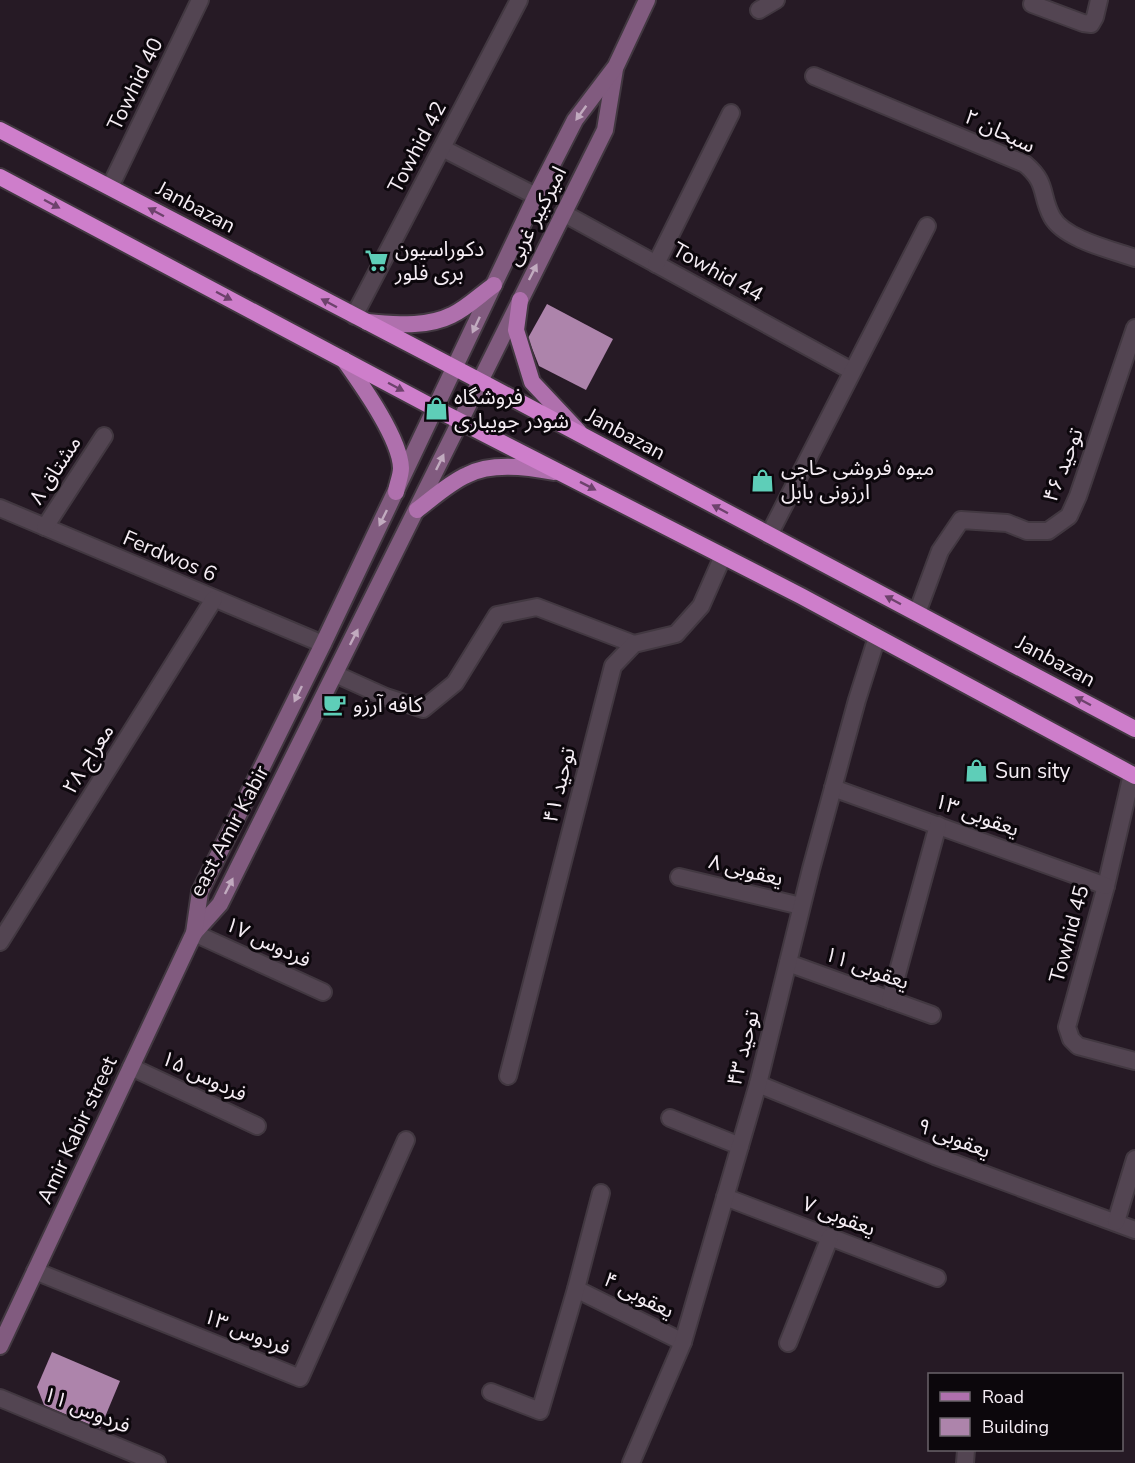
<svg xmlns="http://www.w3.org/2000/svg" width="1135" height="1463" font-family="'Nunito Sans','Noto Sans Arabic',sans-serif">
<style>
.building{fill:#ad84ab}
.lines{fill:none;stroke-linecap:round;stroke-linejoin:round}
.minor-casing{stroke:#423841;stroke-width:20}
.secondary-casing{stroke:#423841;stroke-width:20}
.primary-casing{stroke:#423841;stroke-width:20}
.trunk-casing{stroke:#423841;stroke-width:20}
.minor{stroke:#534552;stroke-width:16}
.secondary{stroke:#815b7f;stroke-width:16}
.primary{stroke:#af70ad;stroke-width:16}
.trunk{stroke:#ce7ecb;stroke-width:16}
.oneway{fill:#c1abbf}
.oneway2{fill:#6d426c}
.labels{text-anchor:middle;dominant-baseline:central;stroke-width:6;stroke-linejoin:round;paint-order:stroke}
.street-label{font-size:21px;fill:#f5edf4;stroke:#0c070c}
.poi-label{font-size:21px;fill:#f5edf4;stroke:#0c070c;text-anchor:start}
</style>
<rect width="100%" height="100%" fill="#261a25"/>
<g class="building">
<path d="M547,304L613,339L586,390L539,366L528,338Z"/>
<path d="M52,1352L120,1381L100,1429L44,1405L37,1387Z"/>
</g>
<g class="lines">
<defs>
<g id="minor">
<path d="M1032,4L1083,23L1091,24L1095,17L1099,0"/>
<path d="M759,10L776,0"/>
<path d="M814,76L1025,164C1048,183 1040,195 1052,217C1064,239 1112,250 1135,258"/>
<path d="M442,148L536,196"/>
<path d="M110,187L200,0"/>
<path d="M563,213L852,371"/>
<path d="M656,264L731,113"/>
<path d="M354,316L519,0"/>
<path d="M0,508L323,644"/>
<path d="M45,527L104,436"/>
<path d="M769,535L927,226"/>
<path d="M917,613L940,551L961,520L1007,523L1027,531H1048L1069,516L1078,496L1135,328"/>
<path d="M335,674L386,697L423,709L455,683L497,615L537,607L634,644"/>
<path d="M1132,774L1106,886L1067,1027L1071,1039L1078,1046L1135,1061"/>
<path d="M833,788L1106,886"/>
<path d="M679,877L801,906"/>
<path d="M194,933L323,992"/>
<path d="M0,942L214,599"/>
<path d="M788,963L932,1015"/>
<path d="M890,1000L938,825"/>
<path d="M131,1067L257,1126"/>
<path d="M508,1076L613,666L634,644L676,634L701,606L723,556"/>
<path d="M758,1084L935,1156L1135,1230"/>
<path d="M670,1118L740,1146"/>
<path d="M725,1197L937,1278"/>
<path d="M1116,1222L1135,1159"/>
<path d="M35,1271L300,1378L406,1140"/>
<path d="M576,1289L683,1342"/>
<path d="M788,1343L830,1237"/>
<path d="M491,1392L540,1411L576,1289L601,1193"/>
<path d="M0,1398L157,1463"/>
<path d="M631,1463L683,1342L758,1084L811,869L857,700L877,637"/>
<path d="M965,1463L966,1450"/>
</g>
<g id="secondary">
<path d="M194,933L220,904L605,130L615,69"/>
<path d="M0,1346L194,933L200,892L323,644L536,196L575,120L616,66L647,0"/>
</g>
<g id="primary">
<path d="M520,300L516,330L532,382L579,432"/>
<path d="M367,322C395,324 426,328 452,315C467,308 481,294 494,285"/>
<path d="M344,360C361,384 400,438 401,468C401,476 397,484 396,492"/>
<path d="M417,510C433,498 449,483 467,475C491,462 529,467 554,472"/>
</g>
<g id="trunk">
<path d="M0,130L480,381L1135,729"/>
<path d="M0,177L436,409L801,596L1135,776"/>
</g>
</defs>
<use href="#minor" class="minor-casing"/>
<use href="#secondary" class="secondary-casing"/>
<use href="#primary" class="primary-casing"/>
<use href="#trunk" class="trunk-casing"/>
<use href="#minor" class="minor"/>
<use href="#secondary" class="secondary"/>
<use href="#primary" class="primary"/>
<use href="#trunk" class="trunk"/>
</g>
<defs><path id="oneway-solid" d="M-6-.8H1V-3.2L6.5 0L1 3.2V.8H-6Z" transform="scale(1.5)"/></defs>
<g class="oneway">
<use href="#oneway-solid" transform="translate(581 113) rotate(126)"/>
<use href="#oneway-solid" transform="translate(533 272) rotate(-63)"/>
<use href="#oneway-solid" transform="translate(476 325) rotate(115)"/>
<use href="#oneway-solid" transform="translate(440 462) rotate(-64)"/>
<use href="#oneway-solid" transform="translate(383 518) rotate(116)"/>
<use href="#oneway-solid" transform="translate(354 637) rotate(-63)"/>
<use href="#oneway-solid" transform="translate(298 694) rotate(116)"/>
<use href="#oneway-solid" transform="translate(229 886) rotate(-63)"/>
</g>
<g class="oneway2">
<use href="#oneway-solid" transform="translate(52 204) rotate(28)"/>
<use href="#oneway-solid" transform="translate(156 212) rotate(-152)"/>
<use href="#oneway-solid" transform="translate(224 296) rotate(28)"/>
<use href="#oneway-solid" transform="translate(329 303) rotate(-152)"/>
<use href="#oneway-solid" transform="translate(396 387) rotate(28)"/>
<use href="#oneway-solid" transform="translate(588 486) rotate(27)"/>
<use href="#oneway-solid" transform="translate(720 509) rotate(-152)"/>
<use href="#oneway-solid" transform="translate(893 600) rotate(-152)"/>
<use href="#oneway-solid" transform="translate(1083 701) rotate(-152)"/>
</g>
<defs>
<symbol id="supermarket-bare" viewBox="-9 -9 18 18"><path d="M-6-5.5h2.5l.6 2H6L4.5 2H-2.5L-4.4-4H-6ZM-1.5 3.2a1.3 1.3 0 1 0 .1 0ZM3 3.2a1.3 1.3 0 1 0 .1 0Z" fill="#5eceb8" stroke="#0c070c" stroke-width="2.5" paint-order="stroke"/></symbol>
<symbol id="shop-bare" viewBox="-9 -9 18 18"><path d="M-5-2.5h2.3a2.7 3.5 0 0 1 5.4 0H5L5.5 6h-11ZM-1.5-2.5h3a1.5 2.3 0 0 0-3 0Z" fill="#5eceb8" stroke="#0c070c" stroke-width="2.5" paint-order="stroke"/></symbol>
<symbol id="cafe-bare" viewBox="-9 -9 18 18"><path d="M-5.5-4.5H6V0H3Q3 3.5 0 3.5H-2.5Q-5.5 3.5-5.5 0ZM3-3.2v2h1.7v-2ZM-6 4.5H4V6H-6Z" fill="#5eceb8" stroke="#0c070c" stroke-width="2.5" paint-order="stroke"/></symbol>
</defs>
<g fill-rule="evenodd">
<use href="#supermarket-bare" x="360" y="244" width="33" height="33"/>
<use href="#shop-bare" x="420" y="392" width="33" height="33"/>
<use href="#shop-bare" x="746" y="464" width="33" height="33"/>
<use href="#cafe-bare" x="318" y="688" width="33" height="33"/>
<use href="#shop-bare" x="960" y="754" width="33" height="33"/>
</g>
<g class="labels">
<g class="street-label">
<text transform="translate(135 84) rotate(-64)">Towhid 40</text>
<text transform="translate(1000 131) rotate(25)">سبحان ۲</text>
<text transform="translate(417 147) rotate(-62)">Towhid 42</text>
<text transform="translate(196 207) rotate(28)">Janbazan</text>
<text transform="translate(536 216) rotate(-63)">امیرکبیر غربی</text>
<text transform="translate(718 272) rotate(29)">Towhid 44</text>
<text transform="translate(626 434) rotate(28)">Janbazan</text>
<text transform="translate(1063 465) rotate(-69)">توحید ۴۶</text>
<text transform="translate(55 470) rotate(-57)">مشتاق ۸</text>
<text transform="translate(170 556) rotate(23)">Ferdwos 6</text>
<text transform="translate(1056 661) rotate(28)">Janbazan</text>
<text transform="translate(88 759) rotate(-58)">معراج ۲۸</text>
<text transform="translate(559 785) rotate(-76)">توحید ۴۱</text>
<text transform="translate(977 815) rotate(20)">یعقوبی ۱۳</text>
<text transform="translate(229 831) rotate(-62)">east Amir Kabir</text>
<text transform="translate(746 870) rotate(14)">یعقوبی ۸</text>
<text transform="translate(1069 934) rotate(-75)">Towhid 45</text>
<text transform="translate(268 942) rotate(25)">فردوس ۱۷</text>
<text transform="translate(867 968) rotate(20)">یعقوبی ۱۱</text>
<text transform="translate(743 1048) rotate(-76)">توحید ۴۳</text>
<text transform="translate(204 1076) rotate(25)">فردوس ۱۵</text>
<text transform="translate(77 1130) rotate(-65)">Amir Kabir street</text>
<text transform="translate(954 1138) rotate(21)">یعقوبی ۹</text>
<text transform="translate(839 1216) rotate(21)">یعقوبی ۷</text>
<text transform="translate(639 1295) rotate(27)">یعقوبی ۴</text>
<text transform="translate(247 1332) rotate(22)">فردوس ۱۳</text>
<text transform="translate(87 1410) rotate(22)">فردوس ۱۱</text>
</g>
<g class="poi-label">
<text x="395" y="249">دکوراسیون<tspan x="395" dy="24">بری فلور</tspan></text>
<text x="454" y="397">فروشگاه<tspan x="454" dy="24">شودر جویباری</tspan></text>
<text x="781" y="468">میوه فروشی حاجی<tspan x="781" dy="24">ارزونی بابل</tspan></text>
<text x="353" y="705">کافه آرزو</text>
<text x="995" y="771">Sun sity</text>
</g>
</g>
<rect x="928" y="1373" width="195" height="78" fill="#0c070c" stroke="#696369" stroke-width="1.5"/>
<rect x="940" y="1392" width="30" height="9" fill="#af70ad" stroke="#696369" stroke-width="1.5"/>
<text x="982" y="1403" font-size="18" fill="#f5edf4">Road</text>
<rect x="940" y="1418" width="30" height="18" fill="#ad84ab" stroke="#696369" stroke-width="1.5"/>
<text x="982" y="1433" font-size="18" fill="#f5edf4">Building</text>
</svg>
